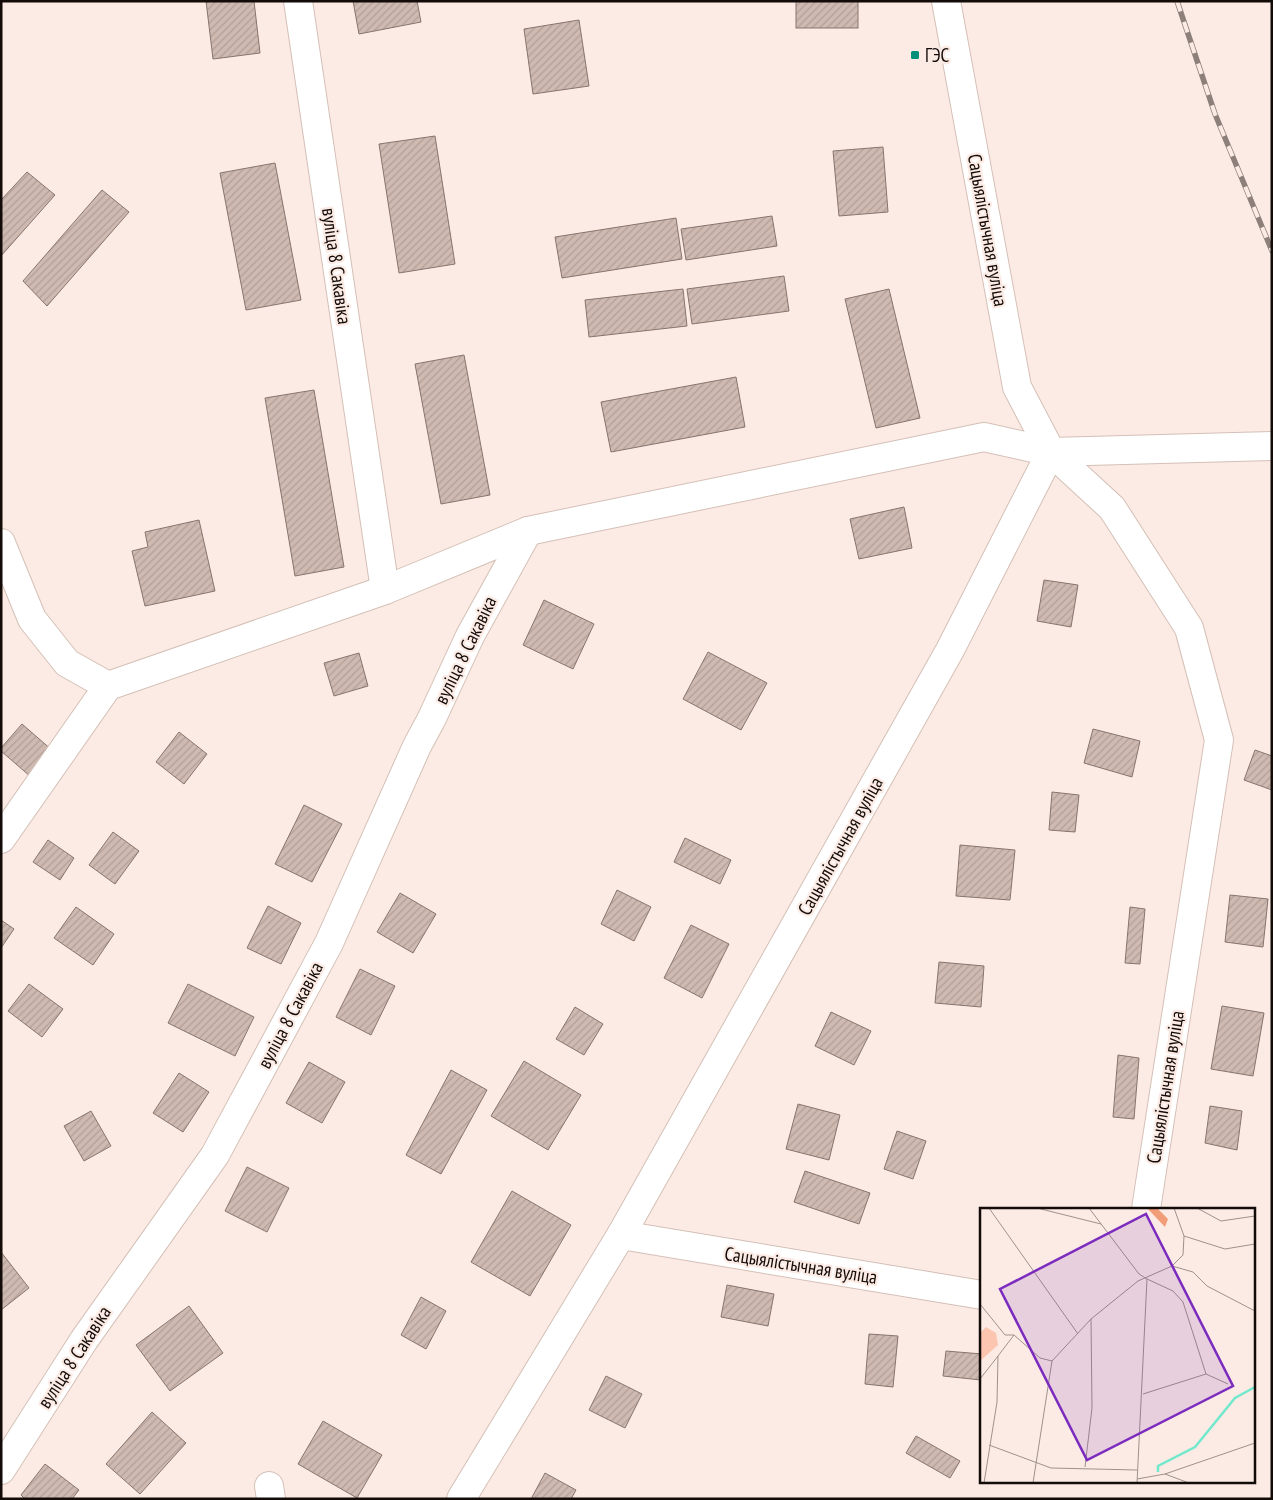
<svg xmlns="http://www.w3.org/2000/svg" width="1273" height="1500" font-family="'PT Sans Narrow',sans-serif">
<style>
.building{fill:url(#building-hatch);stroke:#87746d}
.lines{fill:none;stroke-linecap:round;stroke-linejoin:round}
.minor-casing{stroke:#d4c0b7;stroke-width:30}
.minor{stroke:#fff;stroke-width:28}
.rail-casing{stroke:#8d807b;stroke-width:5.5}
.rail{stroke:#fcebe4;stroke-width:4;stroke-dasharray:11;stroke-linecap:butt}
.poi-dot{fill:#008f79;stroke:#fcebe4;stroke-width:2}
.labels{text-anchor:middle;dominant-baseline:central;stroke-width:4.5;stroke-linejoin:round;paint-order:stroke}
.poi-label{font-size:19px;fill:#120b08;stroke:#fcebe4;text-anchor:start}
.street-label{font-size:19px;fill:#120b08;stroke:#fcebe4}
.inset-river{fill:none;stroke:#72e8cd;stroke-width:2.5}
.inset-road{fill:none;stroke:#9e918c;stroke-width:1}
.view{fill:#7b2cbf;fill-opacity:0.15;stroke:#7b2cbf;stroke-width:2.5}
.inset-edge{fill:none;stroke:#120b08;stroke-width:2.5}
</style>
<defs>
<pattern id="building-hatch" width="6" height="6" patternUnits="userSpaceOnUse" patternTransform="scale(1.25)"><rect width="6" height="6" fill="#cfbab2"/><path d="M-1 1l2-2M0 6l6-6M5 7l2-2" fill="none" stroke="#b19f98"/></pattern>
</defs>
<rect width="100%" height="100%" fill="#fcebe4"/>
<g class="building">
<path d="M206,1H254L260,53L213,59Z"/>
<path d="M353,1H417L421,22L359,34Z"/>
<rect x="796" y="1" width="62" height="27"/>
<path d="M579,20L589,86L533,94L524,29Z"/>
<path d="M435,136L455,264L399,273L379,144Z"/>
<path d="M883,147L888,212L839,216L833,151Z"/>
<path d="M275,163L301,300L246,310L220,173Z"/>
<path d="M27,172L55,195L1,256V200Z"/>
<path d="M102,190L129,212L47,306L23,281Z"/>
<path d="M772,216L777,246L686,260L681,229Z"/>
<path d="M676,218L682,259L562,278L555,237Z"/>
<path d="M784,276L789,311L692,324L687,289Z"/>
<path d="M683,289L687,326L589,337L585,300Z"/>
<path d="M889,289L920,418L876,428L845,299Z"/>
<path d="M464,355L490,495L441,504L415,364Z"/>
<path d="M736,377L745,427L611,452L601,402Z"/>
<path d="M314,390L344,567L295,576L265,398Z"/>
<path d="M904,507L912,548L859,559L850,519Z"/>
<path d="M199,520L215,591L145,606L132,551L148,547L145,532Z"/>
<path d="M1044,580L1078,585L1071,627L1037,621Z"/>
<path d="M544,600L594,624L573,669L523,645Z"/>
<path d="M708,652L767,683L741,730L683,699Z"/>
<path d="M359,653L368,686L334,696L324,663Z"/>
<path d="M22,724L53,751L31,777L1,751V748Z"/>
<path d="M1093,729L1140,741L1132,777L1084,763Z"/>
<path d="M179,732L207,754L184,784L156,762Z"/>
<path d="M1255,750L1272,756V790L1244,780Z"/>
<path d="M1052,792L1079,795L1075,832L1049,830Z"/>
<path d="M304,805L342,824L312,882L275,864Z"/>
<path d="M113,832L139,851L115,884L89,865Z"/>
<path d="M685,838L731,860L720,884L674,862Z"/>
<path d="M48,840L74,858L60,880L33,862Z"/>
<path d="M960,845L1015,850L1010,900L956,896Z"/>
<path d="M617,890L651,907L634,941L601,924Z"/>
<path d="M400,893L436,914L413,953L377,932Z"/>
<path d="M1230,895L1268,899L1263,947L1225,942Z"/>
<path d="M268,906L301,923L281,964L247,948Z"/>
<path d="M76,907L114,934L93,965L54,938Z"/>
<path d="M1130,907L1145,909L1140,964L1125,963Z"/>
<path d="M1,920L14,929L1,948Z"/>
<path d="M691,925L729,944L702,998L664,978Z"/>
<path d="M939,962L984,966L981,1007L935,1003Z"/>
<path d="M360,969L395,986L371,1035L336,1017Z"/>
<path d="M29,984L63,1009L42,1037L8,1011Z"/>
<path d="M188,984L254,1017L235,1056L168,1023Z"/>
<path d="M1222,1006L1264,1013L1253,1076L1211,1069Z"/>
<path d="M575,1007L603,1024L584,1055L556,1039Z"/>
<path d="M831,1012L871,1031L854,1065L815,1046Z"/>
<path d="M1118,1055L1139,1058L1134,1119L1113,1117Z"/>
<path d="M524,1061L581,1095L548,1150L491,1116Z"/>
<path d="M309,1062L345,1082L322,1123L286,1103Z"/>
<path d="M451,1070L487,1090L441,1174L406,1155Z"/>
<path d="M179,1073L209,1092L183,1132L153,1113Z"/>
<path d="M798,1104L840,1115L829,1160L786,1149Z"/>
<path d="M1210,1106L1242,1111L1237,1150L1205,1143Z"/>
<path d="M91,1111L111,1146L84,1161L64,1126Z"/>
<path d="M897,1131L926,1141L913,1179L884,1169Z"/>
<path d="M247,1167L289,1188L267,1232L225,1211Z"/>
<path d="M805,1171L870,1193L859,1224L794,1202Z"/>
<path d="M512,1191L571,1225L530,1296L471,1262Z"/>
<path d="M1,1252L29,1288L1,1310Z"/>
<path d="M727,1285L774,1294L768,1326L721,1317Z"/>
<path d="M421,1297L446,1311L426,1349L401,1335Z"/>
<path d="M189,1306L223,1353L170,1391L136,1345Z"/>
<path d="M869,1334L898,1336L893,1387L865,1384Z"/>
<path d="M946,1351L982,1354L981,1380L943,1376Z"/>
<path d="M606,1376L642,1394L625,1428L589,1410Z"/>
<path d="M152,1412L186,1443L140,1494L106,1464Z"/>
<path d="M323,1421L382,1455L357,1498L298,1464Z"/>
<path d="M916,1436L960,1461L950,1478L906,1453Z"/>
<path d="M45,1464L79,1490L72,1499H25L21,1495Z"/>
<path d="M545,1473L576,1490L571,1499H531Z"/>
</g>
<g class="lines">
<defs>
<g id="minor">
<path d="M298,1L385,590"/>
<path d="M1051,452L1112,508L1189,628L1219,740L1146,1209"/>
<path d="M1,543L32,619L67,663L108,686"/>
<path d="M1,839L108,686L385,590L528,531L984,437L1051,452L1272,446"/>
<path d="M621,1235L982,1295"/>
<path d="M1,1470L84,1340L215,1155L329,943L417,746L432,718L470,636L528,531"/>
<path d="M269,1486L271,1499"/>
<path d="M461,1499L621,1235L950,650L1051,452L1017,387L946,1"/>
</g>
</defs>
<use href="#minor" class="minor-casing"/>
<use href="#minor" class="minor"/>
<defs>
<path id="rail" d="M1177,1L1215,114L1272,251"/>
</defs>
<use href="#rail" class="rail-casing"/>
<use href="#rail" class="rail"/>
</g>
<rect class="poi-dot" x="910" y="50" width="10" height="10" rx="2.5"/>
<g class="labels">
<g class="poi-label">
<text x="925" y="55">ГЭС</text>
</g>
<g class="street-label">
<text transform="translate(988 230) rotate(80)">Сацыялістычная вуліца</text>
<text transform="translate(337 266) rotate(82)">вуліца 8 Сакавіка</text>
<text transform="translate(465 650) rotate(-64)">вуліца 8 Сакавіка</text>
<text transform="translate(840 846) rotate(-61)">Сацыялістычная вуліца</text>
<text transform="translate(290 1015) rotate(-62)">вуліца 8 Сакавіка</text>
<text transform="translate(1165 1087) rotate(-81)">Сацыялістычная вуліца</text>
<text transform="translate(801 1265) rotate(9)">Сацыялістычная вуліца</text>
<text transform="translate(74 1357) rotate(-57)">вуліца 8 Сакавіка</text>
</g>
</g>
<g transform="translate(980 1208)">
<rect width="275" height="275" fill="#fcebe4"/>
<path d="M167,0H177L188,11L185,19Z" fill="#f29d79"/>
<path d="M6,119L16,125L18,137L0,153V125Z" fill="#fbc5af"/>
<path class="inset-river" d="M178,264V258L215,239L255,190L275,179"/>
<path class="inset-road" d="M9,0L98,126M57,0L121,16M109,0L159,66L167,71L157,275M217,0L241,13L275,8M204,28L245,41L275,36M192,58L213,64L227,78L275,103M167,71L193,83L203,94L226,166M0,96L25,127H34M0,171L18,148M163,186L226,166L248,176M9,237L71,260L157,262M105,259L112,200L111,111M185,266L275,235M157,271L185,266L209,275M4,275L17,194L18,148L34,127L60,150L72,153M53,275L72,153L111,111L158,73L192,58L203,47L204,28L194,0"/>
<path class="view" d="M166,6L253,178L107,252L20,81Z"/>
<rect width="275" height="275" class="inset-edge"/>
</g>
<rect width="1273" height="1500" fill="none" stroke="#120b08" stroke-width="5"/>
</svg>
